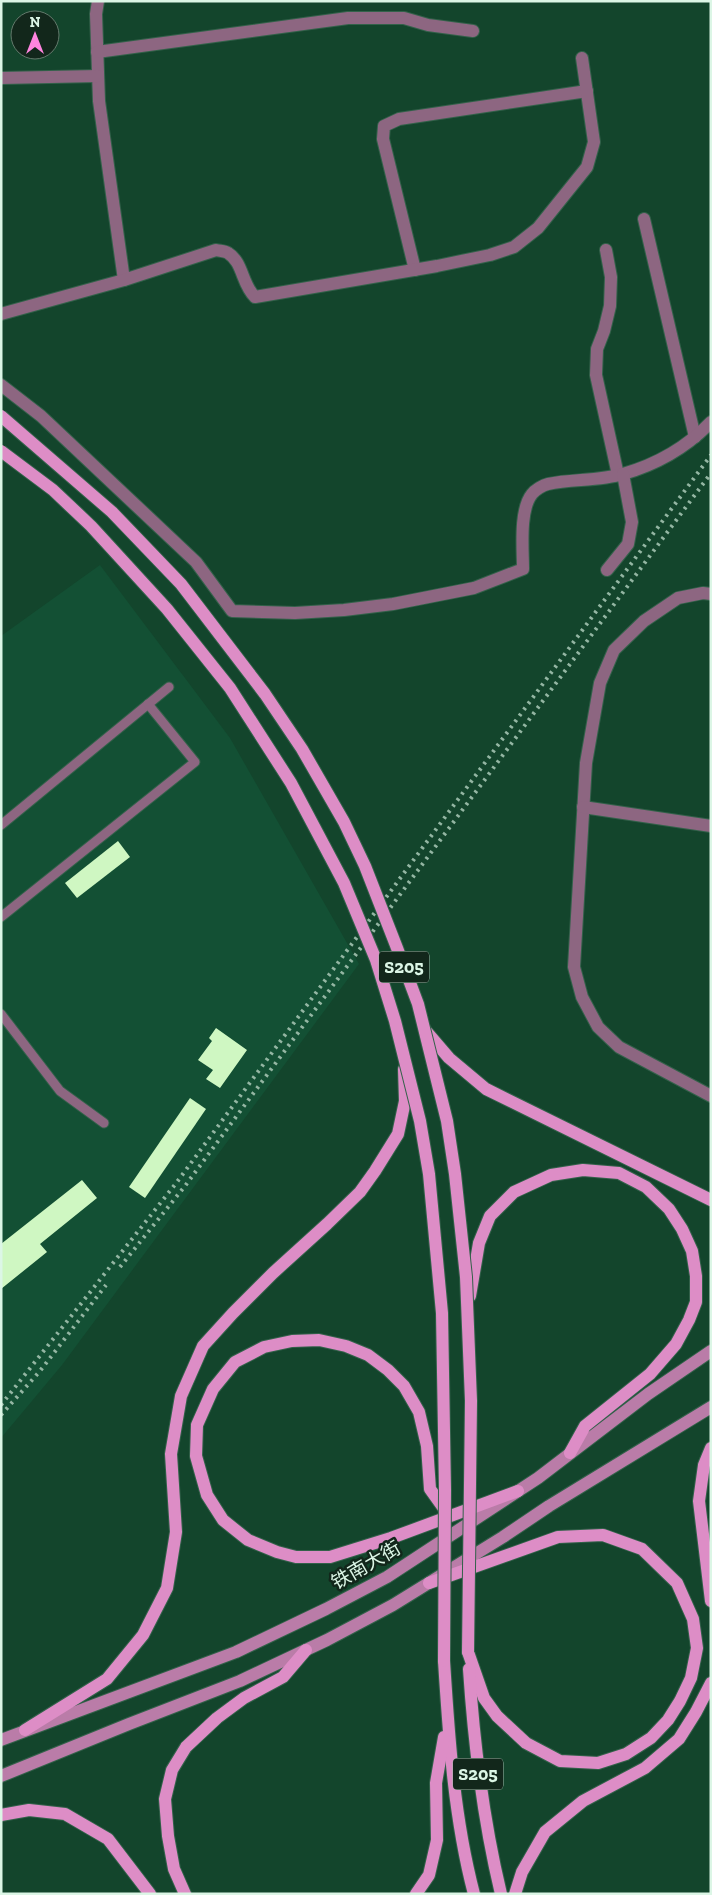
<svg xmlns="http://www.w3.org/2000/svg" width="712" height="1895" font-family="'Zilla Slab','Noto Sans SC',serif">
<style>
.built{fill:#135034}
.building{fill:#cff7c2}
.lines{fill:none;stroke-linecap:round;stroke-linejoin:round}
.service-casing{stroke:#33614a;stroke-width:11}
.minor-casing{stroke:#33614a;stroke-width:14}
.secondary-casing{stroke:#33614a;stroke-width:14}
.primary-casing{stroke:#33614a;stroke-width:14}
.service{stroke:#8d6681;stroke-width:9}
.minor{stroke:#8d6681;stroke-width:12}
.secondary{stroke:#ba7ca8;stroke-width:12}
.primary{stroke:#dd8dc6;stroke-width:12}
.rail{stroke:#94b6a3;stroke-width:4;stroke-dasharray:2.5 5;stroke-linecap:butt}
.primary-bridge-casing{stroke:#33614a;stroke-width:14;stroke-linecap:butt}
.primary-bridge{stroke:#dd8dc6;stroke-width:12}
.labels{text-anchor:middle;dominant-baseline:central;stroke-width:5;stroke-linejoin:round;paint-order:stroke}
.shield{fill:#12271b;stroke:#9fb8a9;stroke-width:1}
.shield-label{font-size:18px;font-weight:bold;fill:#dcf6e6}
.street-label{font-size:19px;fill:#dcf6e6;stroke:#12271b}
</style>
<rect width="100%" height="100%" fill="#13452c"/>
<path class="built" d="M100,565L230,738L359,964L62,1365L1,1438V636Z"/>
<g class="building">
<path d="M118,841L130,857L77,898L65,883Z"/>
<path d="M216,1028L247,1050L220,1088L206,1079L213,1070L198,1060L212,1041L209,1038Z"/>
<path d="M190,1098L206,1109L145,1198L129,1187Z"/>
<path d="M82,1180L97,1198L40,1244L47,1252L1,1289V1244Z"/>
</g>
<g class="lines">
<defs>
<g id="service">
<path d="M1,825L169,687"/>
<path d="M1,917L195,762L148,704"/>
<path d="M1,1014L60,1091L104,1123"/>
</g>
<g id="minor">
<path d="M98,1L96,14L99,101L124,280"/>
<path d="M97,52L348,18H404L428,25L473,31"/>
<path d="M1,78L98,76"/>
<path d="M644,219L695,437"/>
<path d="M606,250L611,277L610,306L604,331L597,349L596,375L618,475"/>
<path d="M415,270L383,139L384,126L399,119L587,91"/>
<path d="M1,314L124,280L216,250C220,251 225,251 228,253C243,262 242,285 255,297L437,266L490,255L514,247L538,228L587,167L594,142L582,58"/>
<path d="M1,385L41,416L196,562L232,611L295,613L344,610L393,604L474,588L523,569C523,550 519,510 532,494C535,490 543,485 548,484C572,479 599,481 623,474C658,464 686,448 711,422"/>
<path d="M607,570L628,544L632,522L623,474"/>
<path d="M711,594L703,593L678,598L644,621L614,650L600,683L586,763L574,967L582,997L598,1027L619,1047L711,1096"/>
<path d="M583,807L711,826"/>
</g>
<g id="secondary">
<path d="M1,1740L236,1652L326,1609L387,1577L538,1478L648,1394L711,1351"/>
<path d="M1,1776L129,1724L240,1681L327,1640L393,1605L503,1537L549,1506L711,1407"/>
</g>
<g id="primary">
<path d="M425,1030L449,1058L486,1089L711,1200"/>
<path d="M470,1296L479,1243L490,1216L514,1192L551,1175L583,1170L619,1173L646,1187L669,1209L682,1229L692,1251L696,1276V1302L689,1320L676,1344L650,1374L585,1426L570,1453"/>
<path d="M711,1448L704,1465L699,1501L711,1601"/>
<path d="M445,1510L430,1489L427,1446L419,1412L404,1386L388,1370L368,1355L346,1346L319,1340L292,1341L264,1347L235,1362L213,1389L197,1425L196,1456L207,1495L223,1520L248,1540L277,1552L296,1557H330L391,1538L518,1491"/>
<path d="M429,1583L558,1537L603,1535L642,1549L677,1583L693,1619L697,1648L691,1678L680,1701L668,1720L651,1738L626,1754L598,1763L560,1761L526,1743L497,1716L484,1698L468,1652"/>
<path d="M444,1661C449,1739 454,1818 474,1894"/>
<path d="M469,1669C474,1745 483,1819 501,1894"/>
<path d="M25,1730L107,1679L143,1635L167,1588L176,1532L171,1454L181,1396L203,1346L233,1313L273,1273L327,1224L360,1192L375,1171L398,1134L405,1101L404,1069"/>
<path d="M1,1815L29,1810L65,1814L108,1839L150,1894"/>
<path d="M185,1894L174,1869L168,1836L165,1799L172,1770L186,1747L217,1718L244,1698L283,1677L306,1650"/>
<path d="M416,1894L429,1875L437,1840L436,1783L444,1737"/>
<path d="M515,1894L522,1872L545,1832L583,1801L645,1768L679,1739L696,1712L711,1683"/>
</g>
</defs>
<use href="#service" class="service-casing"/>
<use href="#minor" class="minor-casing"/>
<use href="#secondary" class="secondary-casing"/>
<use href="#primary" class="primary-casing"/>
<use href="#service" class="service"/>
<use href="#minor" class="minor"/>
<use href="#secondary" class="secondary"/>
<use href="#primary" class="primary"/>
<g class="rail">
<path d="M120,1267L185,1186L711,473"/>
<path d="M1,1405L177,1182L711,455"/>
<path d="M1,1415L40,1371L106,1285"/>
</g>
<defs>
<g id="primary-bridge">
<path d="M1,416L112,512L181,584L265,694L302,749L344,822L365,866L397,948L418,1004L447,1121L455,1174L466,1277L471,1401L468,1652"/>
<path d="M1,451L53,490L91,526L167,609L230,688L291,783L344,883L376,960L395,1021L420,1121L429,1174L442,1313L445,1490L444,1661"/>
</g>
</defs>
<use href="#primary-bridge" class="primary-bridge-casing"/>
<use href="#primary-bridge" class="primary-bridge"/>
</g>
<g class="labels">
<g class="shield">
<rect x="379" y="951.5" width="50" height="31" rx="4"/>
<rect x="453" y="1758.5" width="50" height="31" rx="4"/>
</g>
<g class="shield-label">
<text x="404" y="967">S205</text>
<text x="478" y="1774">S205</text>
</g>
<g class="street-label">
<text transform="translate(366 1565) rotate(-30)">铁南大街</text>
</g>
</g>
<rect width="712" height="1895" fill="none" stroke="#dcf6e6" stroke-width="5"/>
<g transform="translate(35 35)"><circle r="24" fill="#12271b" stroke="#637a6c"/>
<path d="M0-4L9 19L0 12L-9 19Z" fill="#ff85df"/>
<text y="-8" font-size="14" font-weight="bold" text-anchor="middle" fill="#dcf6e6">N</text>
</g>
</svg>
